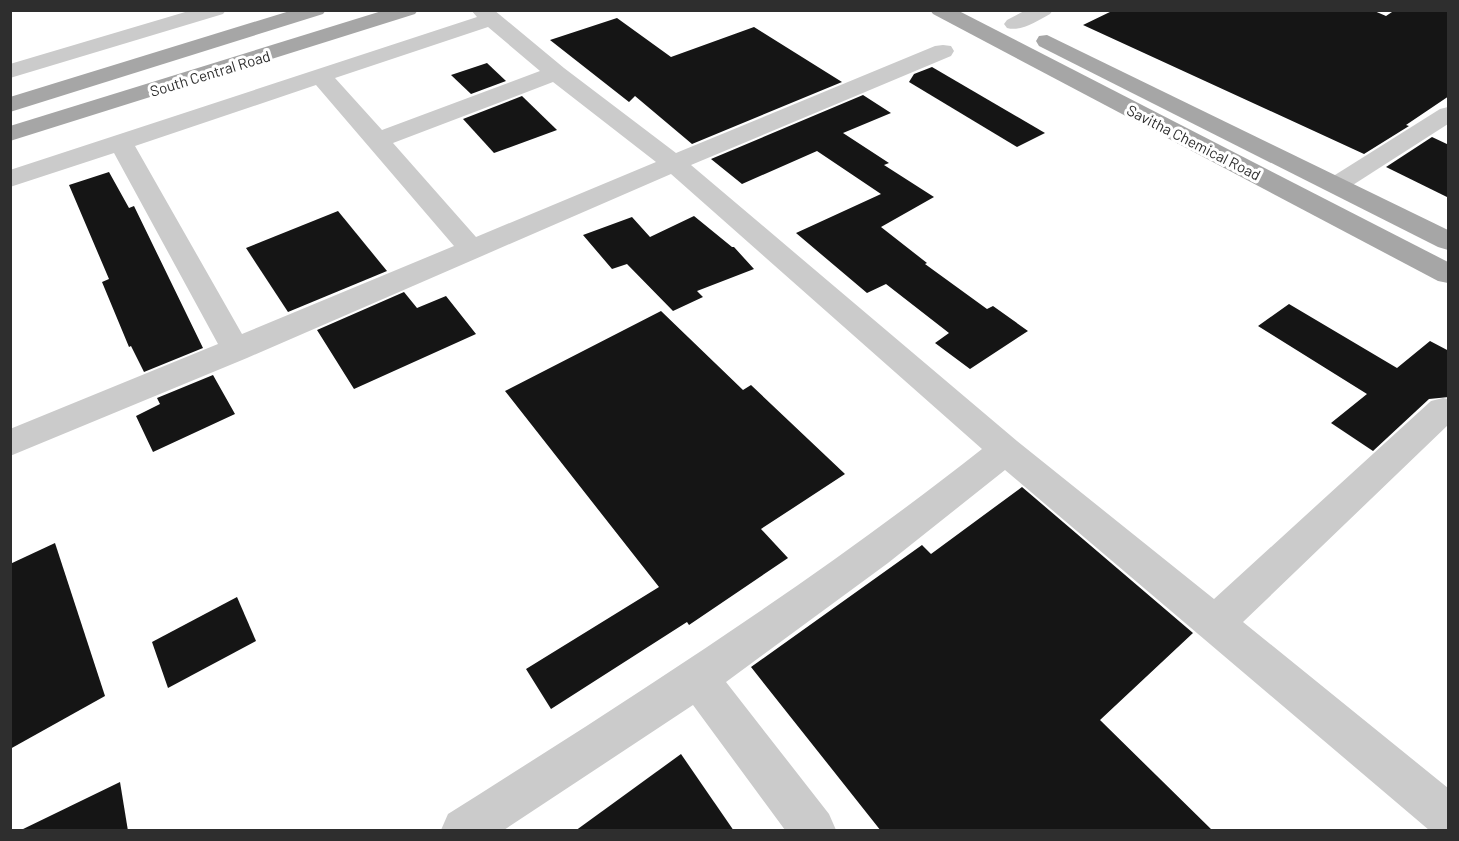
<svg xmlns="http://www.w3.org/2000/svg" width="1459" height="841" font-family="Barlow,sans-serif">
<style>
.building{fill:#151515}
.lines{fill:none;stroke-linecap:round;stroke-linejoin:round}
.minor{fill:#cbcbcb;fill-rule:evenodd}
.major{fill:#a6a6a6;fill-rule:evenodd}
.labels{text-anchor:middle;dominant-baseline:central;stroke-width:6;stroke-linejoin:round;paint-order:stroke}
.far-street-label{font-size:15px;fill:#2e2e2e;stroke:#fff}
</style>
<rect width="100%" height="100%" fill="#fff"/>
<g class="building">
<path d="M1114,10H1372L1386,16L1395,10H1449V96L1406,125L1409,126L1364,154L1083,25Z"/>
<path d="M617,18L671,57L754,27L842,82L692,144L635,96L629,102L550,40Z"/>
<path d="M487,63L506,81L471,94L451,75Z"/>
<path d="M932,67L1045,133L1017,147L909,82L914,74Z"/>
<path d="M863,95L891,113L843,133L889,163L884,165L934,197L881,227L927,263L925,264L987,309L993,306L1028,331L970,369L935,343L949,333L886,284L867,293L796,233L881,194L817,151L742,184L711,159Z"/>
<path d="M522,96L557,130L494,153L463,119Z"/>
<path d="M1432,137L1449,145V198L1386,167Z"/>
<path d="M109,172L129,208L134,206L203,348L144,372L131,346L129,347L102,282L109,279L69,185Z"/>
<path d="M338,211L387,271L288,312L246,248Z"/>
<path d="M694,216L732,247H734L754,269L697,291L703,297L673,311L627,264L612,269L583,235L632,217L650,237Z"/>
<path d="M404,292L417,308L446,296L476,334L354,389L317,330Z"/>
<path d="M1289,304L1397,368L1430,341L1449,351V397L1429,399L1373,451L1331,423L1367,394L1258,326Z"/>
<path d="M661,311L743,390L751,385L845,474L761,529L788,558L689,625L687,622L551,709L526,669L659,587L505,391Z"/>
<path d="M213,375L235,414L153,452L136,416L160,404L157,398Z"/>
<path d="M1022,487L1193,633L1100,720L1213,831H881L751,667L922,545L931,554Z"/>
<path d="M55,543L105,696L10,749V564Z"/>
<path d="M237,597L256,641L168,688L152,642Z"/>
<path d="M681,754L734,831H575Z"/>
<path d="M120,782L128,831H19Z"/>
</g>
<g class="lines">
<g class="minor">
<path d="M192,10H226L223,14L10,78V64Z"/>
<path d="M471,10H494L564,68L676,153L935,46L943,45L951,46L954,51L951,56L691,165L1017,441L1214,599L1431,401L1443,398L1448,399V425L1243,622L1448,788V830H1429L1005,470L888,563L726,682L829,814L836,830H785L693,705L504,830H441L448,814C630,699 812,583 982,449L671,174L247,358L10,456V429L218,344L114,153L10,187V170L477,17ZM488,27L540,71L382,130L335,78ZM553,82L656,162L476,237L393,143ZM316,85L454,246L242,334L135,146Z"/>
<path d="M1026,10H1053L1050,14C1037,21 1022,32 1007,28L1004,24L1007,20Z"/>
<path d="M1448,107V124L1345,190L1336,193L1327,190L1323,185L1327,180L1440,109Z"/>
</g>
<g class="major">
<path d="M293,10H326L323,14L10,112V97Z"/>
<path d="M385,10H418L415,14L10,141V126Z"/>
<path d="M930,10H957L1448,262V283L1438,281L933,14Z"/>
<path d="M1047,35L1448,230V250L1438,247L1039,46L1036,41L1039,36Z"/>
</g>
</g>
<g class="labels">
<g class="far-street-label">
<text transform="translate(210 73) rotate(-17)">South Central Road</text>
<text transform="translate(1194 142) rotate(27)">Savitha Chemical Road</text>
</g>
</g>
<rect width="1459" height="841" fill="none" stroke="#2e2e2e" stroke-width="24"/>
</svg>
